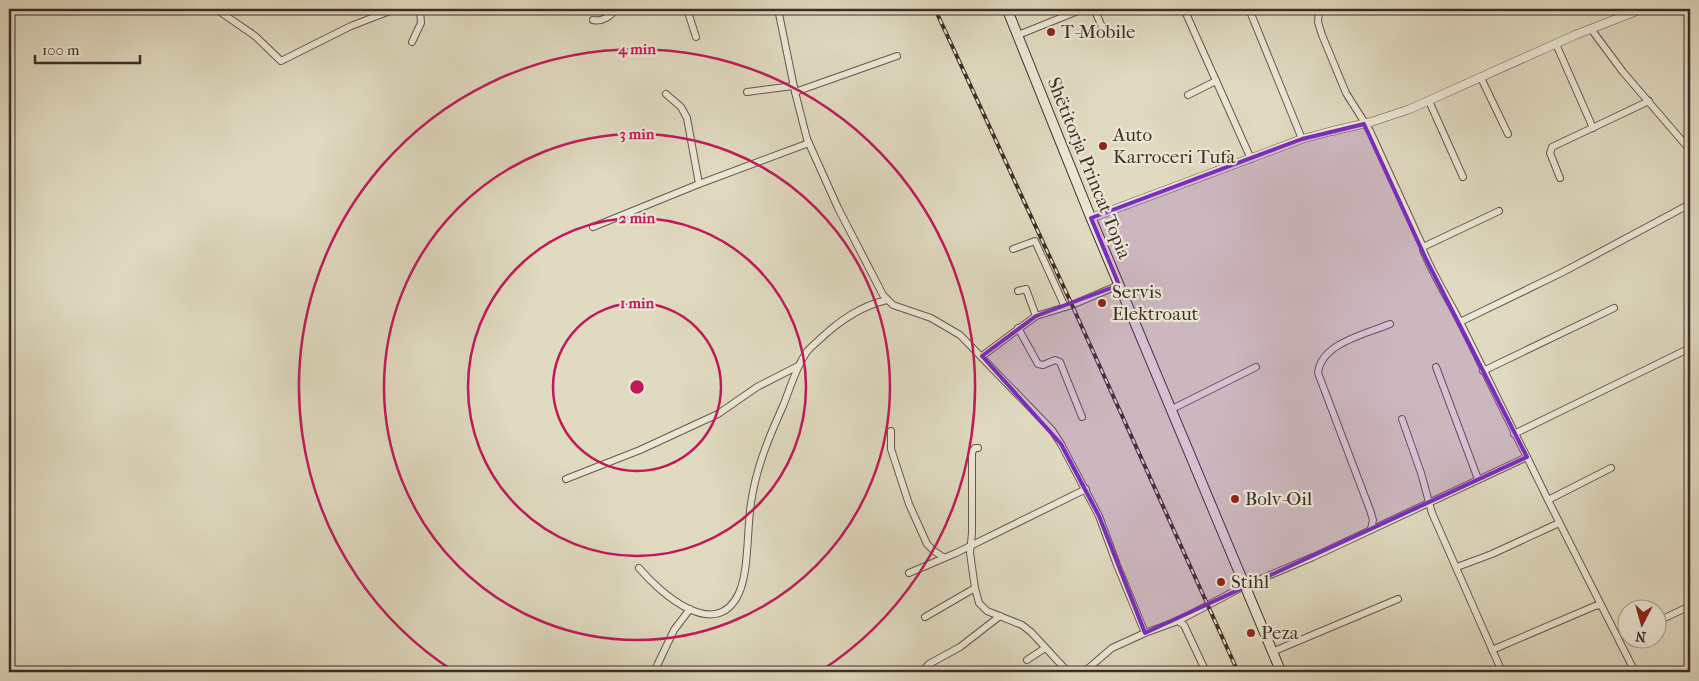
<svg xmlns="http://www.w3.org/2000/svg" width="1699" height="681" font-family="'IM FELL French Canon',serif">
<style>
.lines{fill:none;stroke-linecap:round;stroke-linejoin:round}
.minor-casing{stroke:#66584c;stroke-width:8}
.tertiary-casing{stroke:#66584c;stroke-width:9}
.secondary-casing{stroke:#3e2d26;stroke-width:11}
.minor{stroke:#ebe7d6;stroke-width:6}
.tertiary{stroke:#ebe7d6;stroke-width:8}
.secondary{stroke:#ebe7d6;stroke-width:9}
.rail-casing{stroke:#3e2d26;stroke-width:4}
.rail{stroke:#ebe7d6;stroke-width:2;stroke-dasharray:5.5;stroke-linecap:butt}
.marked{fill:#7b2cbf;fill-opacity:0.2;stroke:#7b2cbf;stroke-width:4;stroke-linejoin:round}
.ring{fill:none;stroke:#c2185b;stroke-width:2.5}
.poi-dot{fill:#8f2418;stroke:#ebe7d6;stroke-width:2}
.labels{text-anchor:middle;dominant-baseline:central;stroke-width:4.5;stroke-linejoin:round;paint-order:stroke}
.poi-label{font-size:19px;fill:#3e2d26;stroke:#ebe7d6;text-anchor:start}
.street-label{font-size:19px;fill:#3e2d26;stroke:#ebe7d6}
.centre{fill:#c2185b;stroke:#ebe7d6;stroke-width:2.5}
.ring-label{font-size:15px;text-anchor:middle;font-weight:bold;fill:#c2185b;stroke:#ebe7d6;stroke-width:4.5;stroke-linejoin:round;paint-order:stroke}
</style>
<rect width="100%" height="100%" fill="#e0dac0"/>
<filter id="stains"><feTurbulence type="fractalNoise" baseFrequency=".004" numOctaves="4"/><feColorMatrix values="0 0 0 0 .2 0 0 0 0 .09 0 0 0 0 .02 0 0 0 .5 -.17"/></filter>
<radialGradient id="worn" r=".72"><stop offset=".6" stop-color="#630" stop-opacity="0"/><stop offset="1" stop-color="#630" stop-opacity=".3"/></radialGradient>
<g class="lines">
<defs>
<g id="minor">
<path d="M216,9L255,36L281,61L351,26L395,9"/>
<path d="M687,9L696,37"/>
<path d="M778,9L795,92L807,139L838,208L883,295L893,305L931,318L960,335L1052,430L1061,444L1099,516L1117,565L1145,633"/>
<path d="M1094,9L1104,31"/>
<path d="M1184,9L1251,159"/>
<path d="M1249,9L1302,139"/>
<path d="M1319,9L1318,22L1322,35L1346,93L1370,131L1423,247"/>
<path d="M593,20C602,22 612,16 615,9"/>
<path d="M1591,29L1623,72L1690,150"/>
<path d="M1018,35L1083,9"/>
<path d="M412,42L421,23L420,9"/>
<path d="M1556,44L1593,128"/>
<path d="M1481,78L1508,134"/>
<path d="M747,92L793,86"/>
<path d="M795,92L897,56"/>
<path d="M666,94L681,107L687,118L699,184"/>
<path d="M1188,95L1216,81"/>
<path d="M1429,101L1463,177"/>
<path d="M1560,178L1550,153L1552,147L1649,101"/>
<path d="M593,227L699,184L809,143"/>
<path d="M1013,249L1035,241L1065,307"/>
<path d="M1018,291L1026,289L1036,316"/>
<path d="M1460,322L1563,272L1690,204"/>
<path d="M1018,328L1038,364L1043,365L1055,360L1060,362L1082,417"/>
<path d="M982,356L1036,316L1072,305L1119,285"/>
<path d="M1436,367L1478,479"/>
<path d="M1483,371L1614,308"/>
<path d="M1176,407L1256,367"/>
<path d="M1402,419L1421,473L1432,513L1502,672"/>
<path d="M891,431V449L909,504L927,544L934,551L943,557"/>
<path d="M1514,434L1690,348"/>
<path d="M978,448H975L972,452V533L970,553L975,588L979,603L987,611L1022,625L1031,632L1068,672"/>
<path d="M1527,457L1548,500L1611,468"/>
<path d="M566,479L640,450L718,414L757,387L798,366"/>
<path d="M1548,500L1635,672"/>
<path d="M1371,529L1373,520L1370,510L1318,373C1321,343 1366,334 1390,324"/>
<path d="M1457,567L1492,554L1559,523"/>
<path d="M639,568C660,593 716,643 739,593C749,571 747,528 751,503C756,468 769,437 783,406C790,389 795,369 806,353C809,348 815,344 819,340C839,321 860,306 887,300"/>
<path d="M909,573L956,553L1086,489"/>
<path d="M925,617L975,588"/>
<path d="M1178,621L1184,625L1206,672"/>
<path d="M1656,622L1690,606"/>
<path d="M1492,650L1595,606L1601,605"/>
<path d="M1272,652L1398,599"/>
<path d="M1027,660L1045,648"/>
<path d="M654,672L674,630L690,609"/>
<path d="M921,672L929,664L960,647L1000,616"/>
<path d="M1084,672L1112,648L1145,633L1178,621L1244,586L1313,557L1527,457C1504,413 1483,367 1460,322C1448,298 1433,275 1423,250V247L1499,211"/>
</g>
<path id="tertiary" d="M1091,218L1302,139L1332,131L1371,122L1410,109L1575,35L1642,9"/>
<path id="secondary" d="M1007,9L1091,218L1281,672"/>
</defs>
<use href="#minor" class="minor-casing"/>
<use href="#tertiary" class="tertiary-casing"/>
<use href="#secondary" class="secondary-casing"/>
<use href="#minor" class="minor"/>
<use href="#tertiary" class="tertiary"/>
<use href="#secondary" class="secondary"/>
<defs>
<path id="rail" d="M935,9L1072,305L1238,672"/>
</defs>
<use href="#rail" class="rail-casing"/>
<use href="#rail" class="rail"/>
</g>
<path class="marked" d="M1364,124L1426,259L1527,457L1145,633L1099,516L1061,444L982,356L1036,316L1119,285L1091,218L1302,139Z"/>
<g class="ring">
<circle cx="637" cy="387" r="84"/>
<circle cx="637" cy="387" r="169"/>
<circle cx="637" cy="387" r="253"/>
<path d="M455 672A338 338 0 1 1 819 672"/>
</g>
<g class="poi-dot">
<circle cx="1051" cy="32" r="5"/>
<circle cx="1103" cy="146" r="5"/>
<circle cx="1102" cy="303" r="5"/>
<circle cx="1235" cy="499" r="5"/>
<circle cx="1221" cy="582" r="5"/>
<circle cx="1251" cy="633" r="5"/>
</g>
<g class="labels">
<g class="poi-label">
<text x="1061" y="32">T-Mobile</text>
<text x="1113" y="135">Auto<tspan x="1113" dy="22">Karroceri Tufa</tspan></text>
<text x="1112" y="292">Servis<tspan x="1112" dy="22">Elektroaut</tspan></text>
<text x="1245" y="499">Bolv-Oil</text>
<text x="1231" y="582">Stihl</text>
<text x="1261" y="633">Peza</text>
</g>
<g class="street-label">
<text transform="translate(1089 168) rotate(68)">Shëtitorja Princat Topia</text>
</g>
</g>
<circle cx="637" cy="387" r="8" class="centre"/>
<g class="ring-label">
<text x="637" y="54">4 min</text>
<text x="637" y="139">3 min</text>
<text x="637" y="223">2 min</text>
<text x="637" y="308">1 min</text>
</g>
<rect width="1699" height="681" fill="none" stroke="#e0dac0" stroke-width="30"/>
<rect x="10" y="10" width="1679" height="661" fill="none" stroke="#3e2d26" stroke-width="2.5"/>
<rect x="15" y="15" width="1669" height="651" fill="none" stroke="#3e2d26"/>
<g transform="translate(1642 624) rotate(186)"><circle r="24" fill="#ebe7d6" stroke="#a69d90"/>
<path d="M0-4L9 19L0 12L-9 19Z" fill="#8f2418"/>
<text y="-8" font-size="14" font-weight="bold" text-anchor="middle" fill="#3e2d26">N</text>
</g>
<path d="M35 55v8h105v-8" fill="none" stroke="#3e2d26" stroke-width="2.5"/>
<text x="42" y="55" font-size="15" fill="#3e2d26" stroke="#ebe7d6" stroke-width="4" paint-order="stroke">100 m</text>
<rect width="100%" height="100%" filter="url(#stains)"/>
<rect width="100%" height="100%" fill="url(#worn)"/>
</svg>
